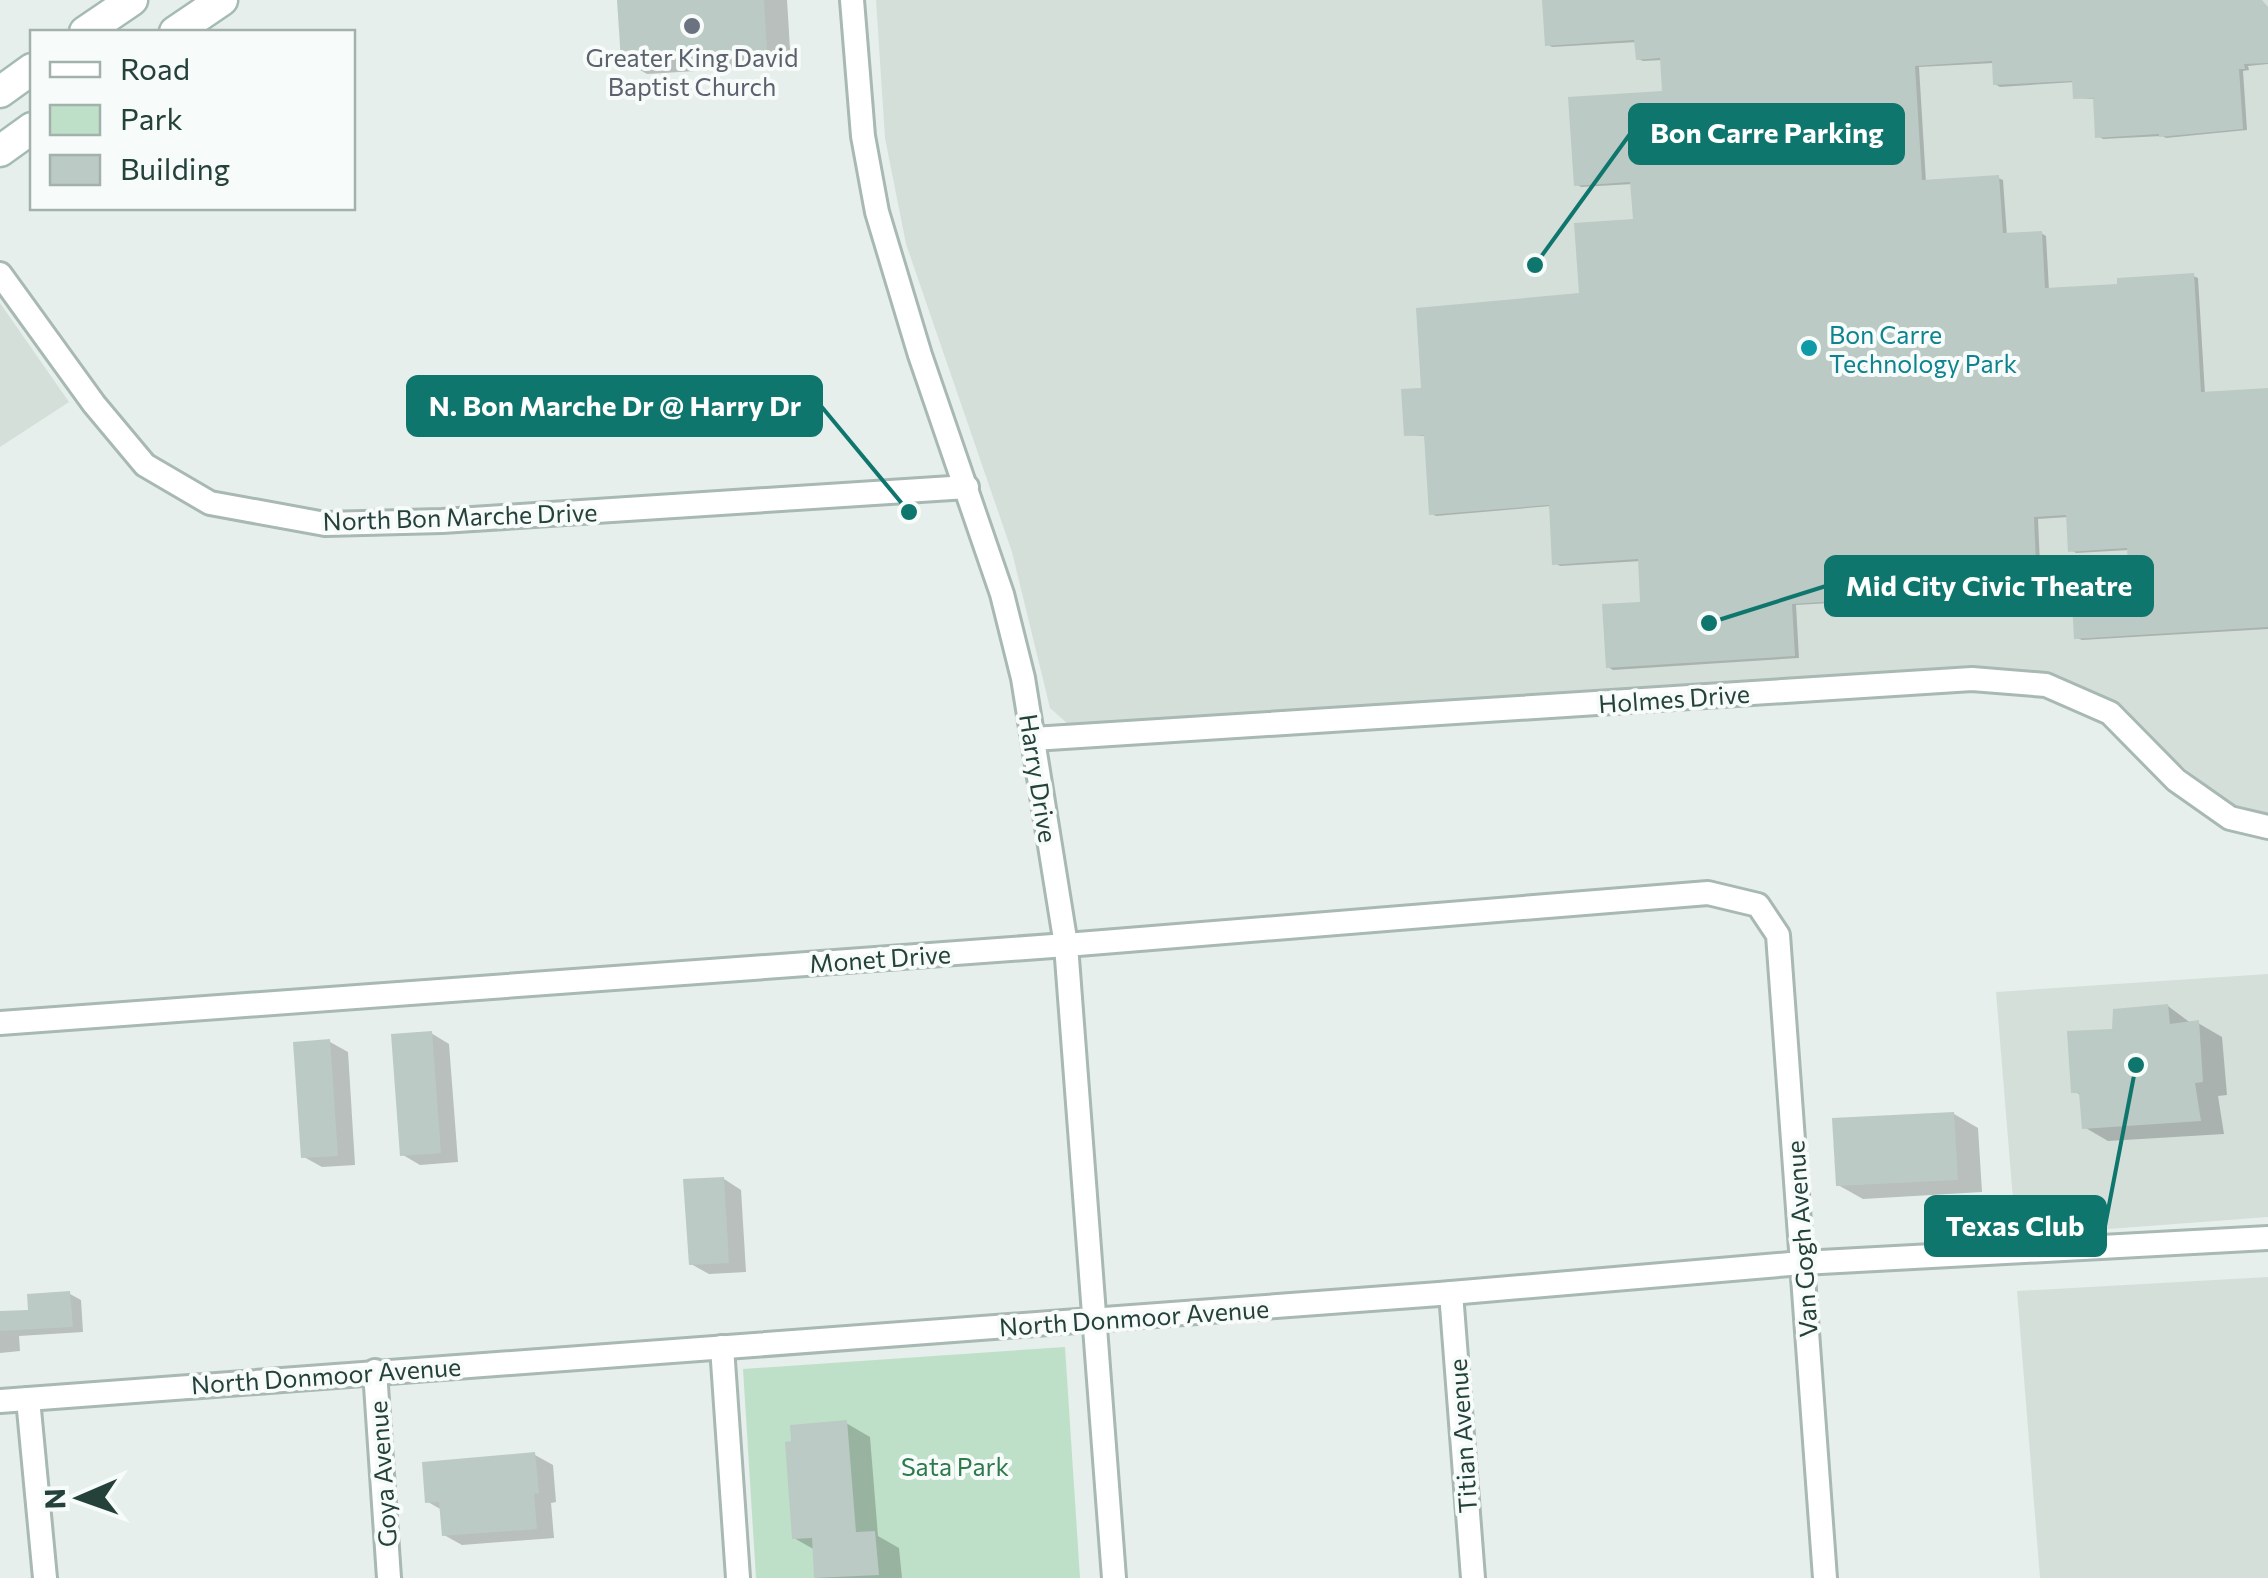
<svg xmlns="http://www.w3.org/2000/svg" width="2268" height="1578" font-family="Commissioner,sans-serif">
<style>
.built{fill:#d4dfda}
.green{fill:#bfe0c8}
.shadow{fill:#0003}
.building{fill:#bbcac4}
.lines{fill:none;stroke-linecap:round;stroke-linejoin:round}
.minor-casing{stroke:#a8b8b2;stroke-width:28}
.secondary-casing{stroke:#a4bbb3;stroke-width:35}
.minor{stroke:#fff;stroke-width:22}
.secondary{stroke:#fff;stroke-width:30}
.worship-dot{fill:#6b7280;stroke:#f7fbf9;stroke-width:4}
.culture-dot{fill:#0f9aa8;stroke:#f7fbf9;stroke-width:4}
.labels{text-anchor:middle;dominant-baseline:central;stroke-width:8;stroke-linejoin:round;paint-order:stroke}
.worship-label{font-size:25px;fill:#5b616d;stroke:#f7fbf9}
.culture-label{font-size:25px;fill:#0d838f;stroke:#f7fbf9;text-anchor:start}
.street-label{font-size:25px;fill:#24423a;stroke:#f7fbf9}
.park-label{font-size:25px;fill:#2d7a4b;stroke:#f7fbf9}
.leader{fill:none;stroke:#0f766e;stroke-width:4}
.callout-dot{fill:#0f766e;stroke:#f7fbf9;stroke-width:4}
.callout{fill:#0f766e;stroke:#0f766e;stroke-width:4}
.callout-label{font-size:28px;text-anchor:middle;font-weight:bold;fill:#fff}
</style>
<rect width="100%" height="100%" fill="#e6efeb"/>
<g class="built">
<path d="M876,0H2268V817L2241,810L2110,713L2046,685L1406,714L1068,724L1050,708L1012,552L906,244L885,138Z"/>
<path d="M0,303L69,402L0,447Z"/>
<path d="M2268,974V1217L2016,1236L1996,992Z"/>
<path d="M2268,1277V1578H2040L2017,1291Z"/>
</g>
<path class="green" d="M1065,1347L1080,1578H756L743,1369Z"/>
<g class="shadow">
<path d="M619,0H787L791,65L647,74L623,60Z"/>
<path d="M1544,0H2206L2268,14V64L2248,66L2249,70L2243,71L2247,130L2166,138L2162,136L2103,139L2098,136L2096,99L2075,98V82L2000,87L1995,84L1994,63L1919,67L1926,182L1998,178L2003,180L2007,236L2041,233L2046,236L2049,290L2120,286L2193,276L2198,278L2205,394L2268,390V629L2082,640L2077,638L2132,582L2129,550L2076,553L2071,550L2069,517L2038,519L2040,565L2006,568L2008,606L1890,614L1885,611L1884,600L1796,605L1799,658L1613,670L1608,667L1643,604L1641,561L1560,566L1555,563L1551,506L1436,516L1431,513L1427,436L1406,435L1424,390L1582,295L1635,221L1633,184L1581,187L1576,184L1665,93L1663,60L1643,61L1638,59L1637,42L1552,47L1547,44Z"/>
<path d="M2168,1006L2192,1024L2198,1023L2222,1037L2227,1095L2218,1096L2224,1134L2108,1141L2084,1127L2082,1096L2074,1091L2115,1031Z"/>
<path d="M431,1033L449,1044L458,1162L420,1165L403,1155Z"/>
<path d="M330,1042L348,1052L355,1165L322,1167L304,1157Z"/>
<path d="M1954,1114L1978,1128L1982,1192L1863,1199L1838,1185Z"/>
<path d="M724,1179L741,1190L746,1272L709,1274L691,1264Z"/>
<path d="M70,1294L81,1300L83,1332L19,1336L20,1351L0,1353V1314L31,1312Z"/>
<path d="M846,1423L870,1437L878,1536L899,1548L902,1578H817L815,1550L794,1538V1444Z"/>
<path d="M535,1455L553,1465L556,1502L551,1503L554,1538L462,1545L444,1535L442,1510L428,1502Z"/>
</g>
<g class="building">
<path d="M617,0H764L767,52L621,61Z"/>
<path d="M1542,0H2262L2268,7V63L2244,64L2245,69H2239L2243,129L2159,137V134L2095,138L2093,98L2073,99L2072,81L1993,85L1992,61L1915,66L1922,180L1999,175L2003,233L2042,231L2045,288L2117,284V278L2194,273L2201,392L2268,388V627L2074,639L2071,584L2129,580L2127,548L2068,552L2066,515L2034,517L2036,564L2002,566L2005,605L1882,612V598L1792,604L1795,656L1606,668L1602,604L1640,602L1638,559L1552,565L1549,505L1429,515L1424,435L1404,436L1401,389L1421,388L1416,308L1579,293L1574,223L1633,219L1630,182L1574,186L1568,97L1662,91L1660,58L1636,60L1634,40L1545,46Z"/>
<path d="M2168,1004L2170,1024L2199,1020L2203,1082L2195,1083L2201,1121L2082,1129L2079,1093H2071L2067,1031L2112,1029L2113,1009Z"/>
<path d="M432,1031L441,1153L400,1156L391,1034Z"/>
<path d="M330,1039L338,1156L301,1158L293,1042Z"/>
<path d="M1954,1112L1958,1180L1836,1186L1832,1118Z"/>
<path d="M724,1177L729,1263L689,1265L683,1179Z"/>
<path d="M70,1291L73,1327L0,1331V1311L28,1310L27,1294Z"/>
<path d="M847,1420L856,1532L875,1531L879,1575L814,1578L812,1538L792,1539L785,1442L791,1441L790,1425Z"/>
<path d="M535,1452L539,1493L534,1494L537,1529L442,1536L439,1502L425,1503L422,1462Z"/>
</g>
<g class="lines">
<defs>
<g id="minor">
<path d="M852,0L863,136L877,212L920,355L1002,594L1023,678L1066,945L1114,1578"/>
<path d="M0,274L94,404L145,465L210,503L325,524L442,521L967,487"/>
<path d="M1033,739L1972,679L2046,685L2110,713L2176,780L2230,818L2268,827"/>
<path d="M0,1023L1066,945L1708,893L1758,905L1778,935L1825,1578"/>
<path d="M1451,1293L1473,1578"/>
<path d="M722,1347L738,1578"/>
<path d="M375,1371L389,1578"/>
<path d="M28,1399L45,1578"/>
<path d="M0,1401L1439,1294L1802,1263L2268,1238"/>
</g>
<g id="secondary">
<path d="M85,32L132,0"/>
<path d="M175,32L222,0"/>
<path d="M0,92L32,69"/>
<path d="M0,151L32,128"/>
</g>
</defs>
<use href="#minor" class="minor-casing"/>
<use href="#secondary" class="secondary-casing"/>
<use href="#minor" class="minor"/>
<use href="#secondary" class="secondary"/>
</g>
<circle class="worship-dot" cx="692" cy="26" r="10"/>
<circle class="culture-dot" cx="1809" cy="348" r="10"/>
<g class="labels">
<g class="worship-label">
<text x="692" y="57">Greater King David<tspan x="692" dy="29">Baptist Church</tspan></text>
</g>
<g class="culture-label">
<text x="1829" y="334">Bon Carre<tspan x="1829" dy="29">Technology Park</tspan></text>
</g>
<g class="street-label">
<text transform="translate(460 516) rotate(-2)">North Bon Marche Drive</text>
<text transform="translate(1674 698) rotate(-4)">Holmes Drive</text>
<text transform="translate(1039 778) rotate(81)">Harry Drive</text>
<text transform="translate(880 958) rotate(-4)">Monet Drive</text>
<text transform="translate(1801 1239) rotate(-94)">Van Gogh Avenue</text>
<text transform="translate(1134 1317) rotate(-4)">North Donmoor Avenue</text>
<text transform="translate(326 1375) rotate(-4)">North Donmoor Avenue</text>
<text transform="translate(1462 1436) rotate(-94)">Titian Avenue</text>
<text transform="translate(382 1474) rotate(-94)">Goya Avenue</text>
</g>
<g class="park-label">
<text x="955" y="1466">Sata Park</text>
</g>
</g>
<path class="leader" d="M1535 265L1630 134M909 512L821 406M1709 623L1826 586M2136 1065L2105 1226"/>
<g class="callout-dot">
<circle cx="1535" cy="265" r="10"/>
<circle cx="909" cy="512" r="10"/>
<circle cx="1709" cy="623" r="10"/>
<circle cx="2136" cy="1065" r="10"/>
</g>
<g class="callout">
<rect x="1630" y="105" width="273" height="58" rx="10"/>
<rect x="408" y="377" width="413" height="58" rx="10"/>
<rect x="1826" y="557" width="326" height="58" rx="10"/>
<rect x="1926" y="1197" width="179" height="58" rx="10"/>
</g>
<g class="callout-label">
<text x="1767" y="143">Bon Carre Parking</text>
<text x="615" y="416">N. Bon Marche Dr @ Harry Dr</text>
<text x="1989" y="596">Mid City Civic Theatre</text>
<text x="2015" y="1236">Texas Club</text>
</g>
<rect x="30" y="30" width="325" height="180" fill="#f7fbf9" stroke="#a3b1ad" stroke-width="2.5"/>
<rect x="50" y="62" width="50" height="15" fill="#ffffff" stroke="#a3b1ad" stroke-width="2.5"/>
<text x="120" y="80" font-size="30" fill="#24423a">Road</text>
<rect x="50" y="105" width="50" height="30" fill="#bfe0c8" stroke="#a3b1ad" stroke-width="2.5"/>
<text x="120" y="130" font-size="30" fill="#24423a">Park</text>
<rect x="50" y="155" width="50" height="30" fill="#bbcac4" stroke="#a3b1ad" stroke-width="2.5"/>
<text x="120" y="180" font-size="30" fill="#24423a">Building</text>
<g transform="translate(80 1498) rotate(268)" stroke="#f7fbf9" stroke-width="8" paint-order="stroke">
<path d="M0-8L18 38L0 25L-18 38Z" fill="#24423a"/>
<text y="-15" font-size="28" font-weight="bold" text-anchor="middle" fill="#24423a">N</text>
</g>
</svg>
